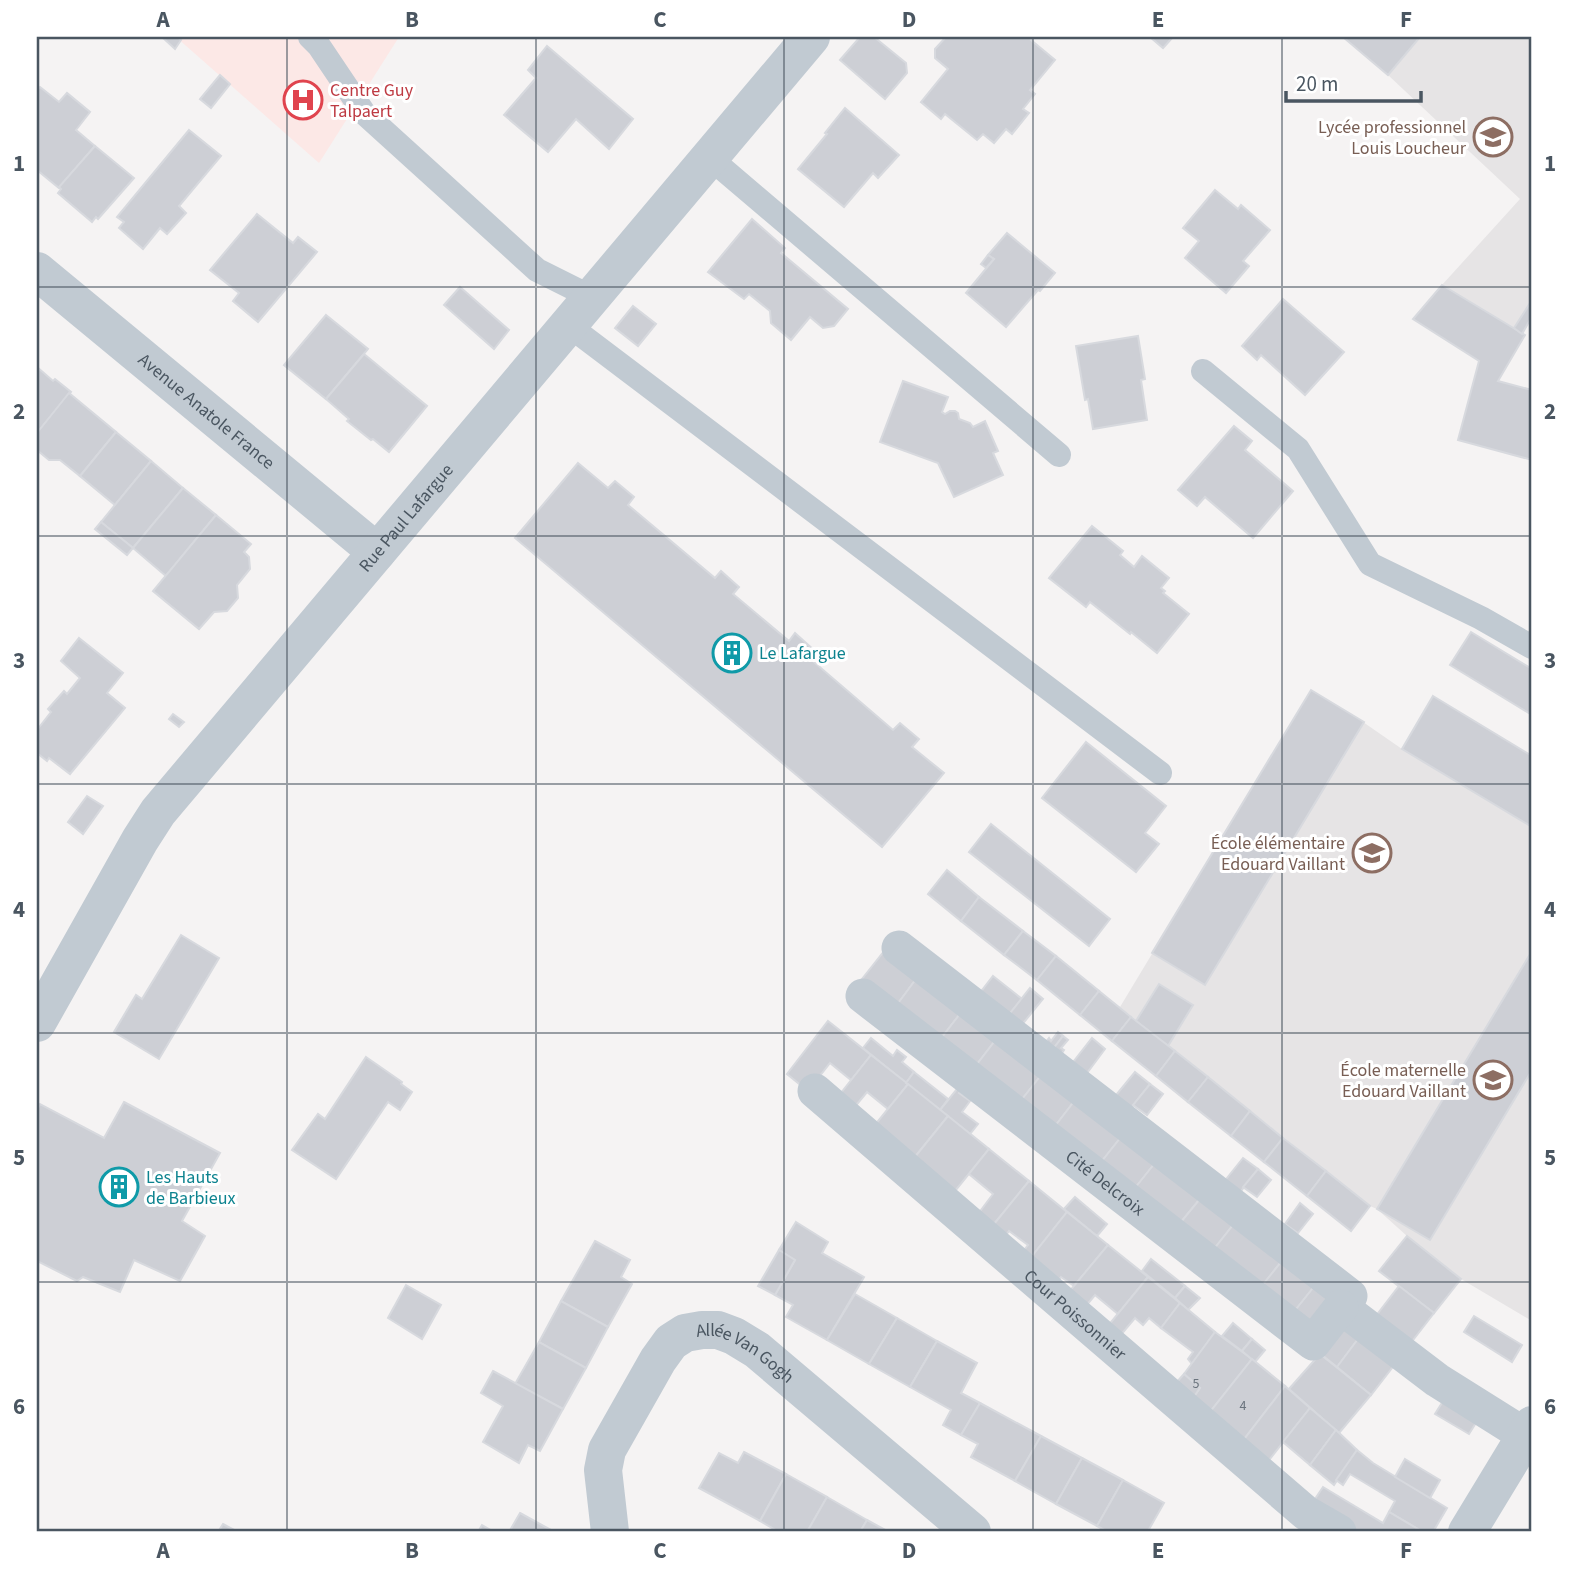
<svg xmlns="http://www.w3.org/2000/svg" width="1569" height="1569" font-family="'Source Sans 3',sans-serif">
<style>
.education{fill:#e6e4e5}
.medical{fill:#fce8e6}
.building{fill:#cdcfd5;stroke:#d7d9de;stroke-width:2}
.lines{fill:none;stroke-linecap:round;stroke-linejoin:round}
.service{stroke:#c1cad2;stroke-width:24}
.pedestrian{stroke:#c1cad2;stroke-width:35}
.minor{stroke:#c1cad2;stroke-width:38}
.grid{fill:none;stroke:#4a5661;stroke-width:2;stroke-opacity:0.55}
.labels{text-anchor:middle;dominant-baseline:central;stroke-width:6;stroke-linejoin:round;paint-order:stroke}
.number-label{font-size:14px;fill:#6b747e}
.health-label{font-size:18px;fill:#be3a42;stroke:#fff;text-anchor:start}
.education-label{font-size:18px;fill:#785e54;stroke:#fff;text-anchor:end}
.street-label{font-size:18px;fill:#4a5661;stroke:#fff}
.culture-label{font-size:18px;fill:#0d838f;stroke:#fff;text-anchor:start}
.neatline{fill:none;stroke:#4a5661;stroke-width:2.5}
.grid-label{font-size:23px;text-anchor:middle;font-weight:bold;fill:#4a5661}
</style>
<rect width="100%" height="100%" fill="#f5f3f3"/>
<g class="education">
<path d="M1343,37H1532V322L1530,321L1522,334L1442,285L1520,199L1388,75Z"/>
<path d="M1311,690L1363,722L1402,749L1433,696L1532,756V1321L1461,1279L1407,1236L1377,1209L1370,1206L1120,1007Z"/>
</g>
<path class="medical" d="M176,37H399L319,163Z"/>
<g class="building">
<path d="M162,37H177L181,40L175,49Z"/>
<path d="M860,37H874L906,63L907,73L885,99L840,60Z"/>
<path d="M946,37H1034L1031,40L1055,60L1030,90L1035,94L1023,109L1029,113L1012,134L1006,129L994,143L983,134L977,140L945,114L941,119L921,102L948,69L935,58V49Z"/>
<path d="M1150,37H1173L1163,48Z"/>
<path d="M1343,37H1420L1388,75Z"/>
<path d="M547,46L633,119L609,149L576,119L548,152L504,115L536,78L528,70Z"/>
<path d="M220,75L230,84L211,108L200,99Z"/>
<path d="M40,87L59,102L67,93L90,112L76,130L95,146L59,188L37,170V90Z"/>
<path d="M845,108L899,155L878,178L873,173L844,207L798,169L827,134L825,133Z"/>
<path d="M189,130L221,156L179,206L186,213L167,234L160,228L143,249L119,228L124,222L117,217Z"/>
<path d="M95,146L134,178L98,219L96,217L92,222L58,193L61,189L59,187Z"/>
<path d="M1215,190L1238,209L1241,205L1270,230L1243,261L1249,266L1226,293L1185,258L1199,241L1183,228Z"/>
<path d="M257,214L293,243L298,237L317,252L258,322L233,301L239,293L210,270Z"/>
<path d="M752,219L785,248L781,253L848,309L834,326L823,328L810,317L791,340L771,323L770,311L749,294L744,299L708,272Z"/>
<path d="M1007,233L1055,273L1040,291L1038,290L1006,327L966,293L994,259L988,255Z"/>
<path d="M988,255L994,259L986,268L981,264Z"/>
<path d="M1442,285L1525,335L1498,381L1532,390V460L1458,440L1479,361L1413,319Z"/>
<path d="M460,287L509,330L494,349L444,305Z"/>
<path d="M1283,299L1344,352L1305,395L1261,355L1257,360L1242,346Z"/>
<path d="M1532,300V322L1530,320L1522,334L1514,328Z"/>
<path d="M633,306L656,324L638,346L615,328Z"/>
<path d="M326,315L368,349L326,399L284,365Z"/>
<path d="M1138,336L1145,379L1141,380L1147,420L1093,429L1088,399L1085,400L1076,346Z"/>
<path d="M364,354L427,406L389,452L373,439L371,440L347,421L349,419L326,399Z"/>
<path d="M37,367L53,381L55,379L71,392L37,433Z"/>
<path d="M903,381L948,397L942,412L945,414L950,411H955L958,413L959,419L970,423L973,427L985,421L998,451L993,453L1003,475L954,497L938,463L880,442Z"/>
<path d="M69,393L116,432L80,476L60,460H49L37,450V433Z"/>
<path d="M1234,426L1252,441L1245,450L1293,491L1253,538L1205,497L1197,506L1178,490Z"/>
<path d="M116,432L151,461L115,505L80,476Z"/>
<path d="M151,461L183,488L133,548L101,522Z"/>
<path d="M578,463L608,488L615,481L634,497L628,505L715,578L721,571L739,587L733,594L789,641L795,633L814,650L808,657L893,730L900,723L919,739L912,747L944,773L882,847L515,538Z"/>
<path d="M183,488L216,515L166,576L133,548Z"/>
<path d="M216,515L251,544L244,552L249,557L250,569L237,585L238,598L227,611L214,612L199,629L153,591Z"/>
<path d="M101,522L133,548L127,555L95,529Z"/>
<path d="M1092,526L1123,551L1120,555L1134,567L1142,556L1169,578L1161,588L1165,591L1163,593L1189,614L1157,653L1131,632L1130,634L1090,602L1086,607L1049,578Z"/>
<path d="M1471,632L1532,669V715L1450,665Z"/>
<path d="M79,638L123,673L107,693L125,708L70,774L49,758L47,761L37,753V730L51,712L48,709L64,691L67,694L80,678L61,661Z"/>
<path d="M1311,690L1364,722L1205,985L1152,953Z"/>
<path d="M1433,696L1532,756V827L1402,749Z"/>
<path d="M173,714L184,722L179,727L169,719Z"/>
<path d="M1086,742L1166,806L1145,833L1159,844L1136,872L1042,798Z"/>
<path d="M87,796L103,806L83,834L68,822Z"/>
<path d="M991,824L1110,919L1089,946L969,852Z"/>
<path d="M947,870L979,897L961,921L928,894Z"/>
<path d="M979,897L1023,931L1004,955L961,921Z"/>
<path d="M1023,931L1056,956L1037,980L1004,955Z"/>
<path d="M181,935L219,958L159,1059L114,1032L136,995L142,999Z"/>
<path d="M889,945L922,971L896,1006L862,979Z"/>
<path d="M1532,951V1070L1430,1240L1377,1209Z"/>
<path d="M1056,956L1099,991L1080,1015L1037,980Z"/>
<path d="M922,971L966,1006L939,1041L896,1006Z"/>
<path d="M993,976L1022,999L1007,1017L979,994Z"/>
<path d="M1159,984L1193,1005L1168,1046L1136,1021Z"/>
<path d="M1030,988L1043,999L1020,1027L1007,1017Z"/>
<path d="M1099,991L1131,1017L1112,1041L1080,1015Z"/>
<path d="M966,1006L1001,1033L974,1068L939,1041Z"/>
<path d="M1131,1017L1175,1051L1156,1076L1112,1041Z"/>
<path d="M828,1021L871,1055L851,1080L830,1063L808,1091L787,1074Z"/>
<path d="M1058,1032L1063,1036L1050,1053L1042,1047L1049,1038L1051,1041Z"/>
<path d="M1001,1033L1046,1069L1019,1103L974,1068Z"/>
<path d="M1063,1036L1068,1040L1061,1048L1064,1050L1058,1059L1050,1053Z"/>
<path d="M871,1038L893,1056L897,1050L906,1057L902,1062L914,1072L906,1083L863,1048Z"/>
<path d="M1092,1038L1105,1049L1084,1077L1070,1066Z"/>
<path d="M1175,1051L1208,1077L1188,1102L1156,1076Z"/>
<path d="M871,1055L908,1084L888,1109L867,1092L848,1115L833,1103Z"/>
<path d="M366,1057L402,1082L401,1084L412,1092L400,1110L388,1102L336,1179L292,1150L318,1114L325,1119Z"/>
<path d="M1046,1069L1079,1095L1052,1130L1019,1103Z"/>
<path d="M914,1072L948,1099L940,1110L906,1083Z"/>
<path d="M1135,1072L1150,1084L1123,1118L1107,1106Z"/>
<path d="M1208,1077L1250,1111L1231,1136L1188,1102Z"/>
<path d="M965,1079L968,1082L959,1093L970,1101L962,1112L978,1124L970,1134L940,1110Z"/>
<path d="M908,1084L948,1116L910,1163L870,1131Z"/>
<path d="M1150,1084L1163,1094L1147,1115L1133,1105Z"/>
<path d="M1079,1095L1125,1132L1098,1166L1052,1130Z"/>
<path d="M124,1102L220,1153L182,1221L205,1236L180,1281L134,1260L120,1292L83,1277L77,1281L37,1261V1110L40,1104L104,1138Z"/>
<path d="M1250,1111L1283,1138L1264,1162L1231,1136Z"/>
<path d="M948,1116L989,1149L951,1196L910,1163Z"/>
<path d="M1125,1132L1159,1158L1131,1193L1098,1166Z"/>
<path d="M1283,1138L1326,1171L1307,1196L1264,1162Z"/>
<path d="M989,1149L1029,1181L990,1229L975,1218L993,1194L969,1174Z"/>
<path d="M1159,1158L1204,1194L1176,1228L1131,1193Z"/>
<path d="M1243,1158L1258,1169L1234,1200L1219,1188Z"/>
<path d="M1258,1169L1271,1180L1257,1197L1243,1187Z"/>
<path d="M1326,1171L1370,1206L1351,1231L1307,1196Z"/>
<path d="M1029,1181L1067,1212L1029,1260L1021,1254L1028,1245L1009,1231L1003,1239L990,1229Z"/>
<path d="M1204,1194L1237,1220L1210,1254L1176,1228Z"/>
<path d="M1075,1197L1107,1224L1097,1236L1064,1209Z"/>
<path d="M1300,1203L1313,1214L1298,1233L1285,1224Z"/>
<path d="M1067,1212L1108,1245L1074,1286L1061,1277L1053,1286L1029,1260Z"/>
<path d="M1237,1220L1285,1257L1257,1292L1210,1254Z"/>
<path d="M796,1222L828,1242L822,1253L864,1277L827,1340L786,1317L793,1305L775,1295L795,1260L779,1250Z"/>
<path d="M1407,1236L1461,1279L1434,1313L1379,1271Z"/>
<path d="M595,1241L630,1260L621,1277L632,1284L608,1327L561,1301Z"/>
<path d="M1108,1245L1148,1277L1118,1314L1095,1295L1085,1307L1068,1293Z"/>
<path d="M779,1250L795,1260L775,1295L758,1286Z"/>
<path d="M1285,1257L1317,1283L1289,1318L1257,1292Z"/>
<path d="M1151,1259L1185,1286L1175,1298L1142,1271Z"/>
<path d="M1148,1277L1180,1303L1161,1328L1149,1318L1143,1325L1135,1318L1120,1336L1107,1327Z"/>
<path d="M1317,1283L1337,1299L1310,1334L1289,1318Z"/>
<path d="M406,1285L441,1305L422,1339L388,1318Z"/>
<path d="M1185,1286L1200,1298L1188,1310L1175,1298Z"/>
<path d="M1399,1286L1434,1313L1406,1349L1372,1321Z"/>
<path d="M855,1294L897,1318L869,1364L827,1340Z"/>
<path d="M561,1301L608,1327L586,1368L539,1342Z"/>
<path d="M1180,1303L1215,1332L1192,1364L1188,1359L1193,1352L1161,1328Z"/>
<path d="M1474,1316L1522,1345L1512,1362L1464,1332Z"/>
<path d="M897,1318L937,1341L910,1387L869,1364Z"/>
<path d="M1343,1318L1364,1331L1337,1367L1317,1351Z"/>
<path d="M1233,1323L1252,1339L1242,1351L1222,1336Z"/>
<path d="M1364,1331L1399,1359L1371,1395L1337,1367Z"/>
<path d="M1215,1332L1252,1359L1210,1412L1193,1398L1200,1388L1184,1374Z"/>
<path d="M1252,1339L1265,1350L1255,1362L1242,1351Z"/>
<path d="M937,1341L977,1363L961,1393L980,1403L961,1435L943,1425L951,1410L910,1387Z"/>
<path d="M539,1342L586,1368L563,1409L515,1384Z"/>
<path d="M1320,1354L1371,1395L1339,1433L1289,1389Z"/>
<path d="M1252,1359L1285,1386L1242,1442L1210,1412Z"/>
<path d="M493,1371L563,1409L540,1451L528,1445L519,1463L483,1442L503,1406L481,1393Z"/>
<path d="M1184,1374L1200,1388L1193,1398L1176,1383Z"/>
<path d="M1285,1386L1310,1408L1266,1464L1242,1442Z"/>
<path d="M1445,1398L1479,1418L1469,1434L1435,1414Z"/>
<path d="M980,1403L1041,1436L1015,1481L971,1457L978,1444L961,1435Z"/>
<path d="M1310,1408L1336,1430L1310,1465L1283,1442Z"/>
<path d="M1336,1430L1357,1450L1334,1485L1310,1465Z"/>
<path d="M1041,1436L1082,1458L1056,1504L1015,1481Z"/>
<path d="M1357,1450L1373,1463L1447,1508L1433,1532H1423L1389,1512L1395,1501L1350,1474L1343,1485L1336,1480Z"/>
<path d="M744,1452L786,1474L760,1521L699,1488L719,1453L738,1463Z"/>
<path d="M1082,1458L1123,1480L1097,1526L1056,1504Z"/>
<path d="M1405,1459L1440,1480L1430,1498L1395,1477Z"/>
<path d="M786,1474L827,1497L807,1532H779L760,1521Z"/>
<path d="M1123,1480L1164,1503L1148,1531L1150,1532H1108L1097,1526Z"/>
<path d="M1323,1487L1383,1523L1389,1512L1423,1532H1350L1309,1508Z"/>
<path d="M827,1497L867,1520L860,1532H807Z"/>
<path d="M520,1513L551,1530L550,1532H509Z"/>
<path d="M867,1520L889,1532H860Z"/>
<path d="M223,1524L238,1532H218Z"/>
<path d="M482,1525L494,1532H478Z"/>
</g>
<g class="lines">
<g class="service">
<path d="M310,37L319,46L364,113L537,270L591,297"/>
<path d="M710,158L1059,455"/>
<path d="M568,325L1160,773"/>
<path d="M1203,371L1298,449L1370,564L1481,618L1532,647"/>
</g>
<g class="pedestrian">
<path d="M899,948L1350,1296L1341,1307L1437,1380L1526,1436"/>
<path id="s1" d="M863,996L1313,1343L1341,1307"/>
<path id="s2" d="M815,1091L1306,1513L1339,1532"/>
</g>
<g class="minor">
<path id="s3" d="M37,271L377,552"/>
<path id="s4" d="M37,1023L140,840L158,812L811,37"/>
<path id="s5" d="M610,1532L603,1470L607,1450L658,1360L671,1342L685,1333L702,1330H718L734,1336L757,1350L972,1532"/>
<path d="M1467,1532L1532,1425"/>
</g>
</g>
<path class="grid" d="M287,37V1532M536,37V1532M784,37V1532M1033,37V1532M1282,37V1532M37,287H1532M37,536H1532M37,784H1532M37,1033H1532M37,1282H1532"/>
<defs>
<symbol id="hospital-ring" viewBox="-11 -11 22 22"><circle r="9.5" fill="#fff" stroke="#e0444e" stroke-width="1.5"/><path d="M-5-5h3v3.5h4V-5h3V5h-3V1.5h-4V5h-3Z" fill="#e0444e"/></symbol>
<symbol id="school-ring" viewBox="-11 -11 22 22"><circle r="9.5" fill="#fff" stroke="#8d6e63" stroke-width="1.5"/><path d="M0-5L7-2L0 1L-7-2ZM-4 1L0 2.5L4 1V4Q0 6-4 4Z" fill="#8d6e63"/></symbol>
<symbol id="building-ring" viewBox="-11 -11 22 22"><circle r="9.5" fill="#fff" stroke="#0f9aa8" stroke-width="1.5"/><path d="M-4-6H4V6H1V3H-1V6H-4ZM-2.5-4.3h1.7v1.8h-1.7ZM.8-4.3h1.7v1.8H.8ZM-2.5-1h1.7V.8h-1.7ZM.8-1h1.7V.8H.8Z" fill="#0f9aa8"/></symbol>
</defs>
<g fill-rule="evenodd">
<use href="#hospital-ring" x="281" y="78" width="44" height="44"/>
<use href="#school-ring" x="1471" y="115" width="44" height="44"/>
<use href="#building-ring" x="710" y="631" width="44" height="44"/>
<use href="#school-ring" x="1350" y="831" width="44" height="44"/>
<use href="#school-ring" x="1471" y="1058" width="44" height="44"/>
<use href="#building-ring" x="97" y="1165" width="44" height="44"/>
</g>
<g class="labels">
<g class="number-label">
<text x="1196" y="1384">5</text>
<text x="1243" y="1406">4</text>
</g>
<g class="health-label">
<text x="330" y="90">Centre Guy<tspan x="330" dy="21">Talpaert</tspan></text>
</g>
<g class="education-label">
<text x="1466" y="127">Lycée professionnel<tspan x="1466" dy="21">Louis Loucheur</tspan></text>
<text x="1345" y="843">École élémentaire<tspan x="1345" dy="21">Edouard Vaillant</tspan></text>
<text x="1466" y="1070">École maternelle<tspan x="1466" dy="21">Edouard Vaillant</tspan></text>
</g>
<g class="street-label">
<text stroke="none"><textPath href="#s3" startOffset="220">Avenue Anatole France</textPath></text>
<text stroke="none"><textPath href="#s4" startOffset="628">Rue Paul Lafargue</textPath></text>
<text stroke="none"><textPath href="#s1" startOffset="306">Cité Delcroix</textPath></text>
<text stroke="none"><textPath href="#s2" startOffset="343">Cour Poissonnier</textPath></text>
<text stroke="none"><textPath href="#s5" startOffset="292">Allée Van Gogh</textPath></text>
</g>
<g class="culture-label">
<text x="759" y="653">Le Lafargue</text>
<text x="146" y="1177">Les Hauts<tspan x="146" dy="21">de Barbieux</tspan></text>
</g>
</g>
<rect width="1569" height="1569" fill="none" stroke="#ffffff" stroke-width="77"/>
<path d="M1286 91v10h135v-10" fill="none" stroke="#4a5661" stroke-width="3.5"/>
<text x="1296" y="91" font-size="21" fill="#4a5661" stroke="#ffffff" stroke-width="5" paint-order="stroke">20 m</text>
<rect x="38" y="38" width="1492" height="1492" class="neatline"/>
<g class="grid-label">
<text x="163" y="27">A</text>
<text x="412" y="27">B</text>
<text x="660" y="27">C</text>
<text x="909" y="27">D</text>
<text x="1158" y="27">E</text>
<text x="1406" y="27">F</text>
<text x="19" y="171">1</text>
<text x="1550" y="171">1</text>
<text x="19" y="419">2</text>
<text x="1550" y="419">2</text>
<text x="19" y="668">3</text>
<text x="1550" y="668">3</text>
<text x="19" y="917">4</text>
<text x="1550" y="917">4</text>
<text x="19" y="1165">5</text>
<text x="1550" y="1165">5</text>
<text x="19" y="1414">6</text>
<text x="1550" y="1414">6</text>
<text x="163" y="1558">A</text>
<text x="412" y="1558">B</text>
<text x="660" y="1558">C</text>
<text x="909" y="1558">D</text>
<text x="1158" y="1558">E</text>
<text x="1406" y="1558">F</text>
</g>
</svg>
